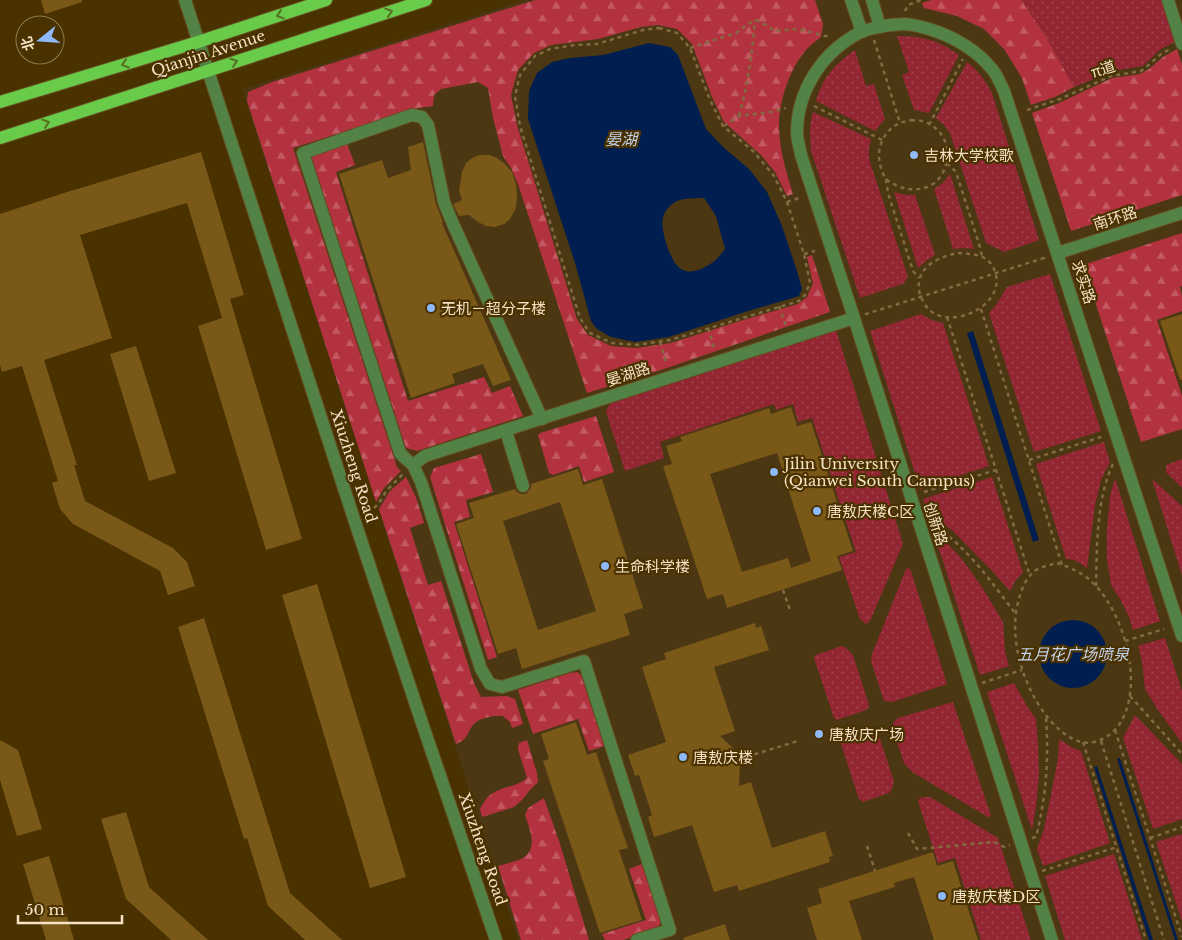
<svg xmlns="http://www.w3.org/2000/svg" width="1182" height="940" font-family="'Libre Baskerville','Noto Sans SC',serif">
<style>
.built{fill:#4c3713}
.grass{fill:url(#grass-dots)}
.forest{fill:url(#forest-firs)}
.water{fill:#001e50;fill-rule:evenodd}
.building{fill:#795818;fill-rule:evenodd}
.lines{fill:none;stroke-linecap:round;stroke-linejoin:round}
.minor-casing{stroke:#654d1f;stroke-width:14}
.major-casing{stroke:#654d1f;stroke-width:14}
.path{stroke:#826b40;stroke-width:2.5;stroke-dasharray:4 4;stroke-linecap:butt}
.minor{stroke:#538247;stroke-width:12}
.major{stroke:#68cc4a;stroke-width:12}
.oneway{stroke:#566f1e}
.poi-dot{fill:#8eb9fc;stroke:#4a3100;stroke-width:2}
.labels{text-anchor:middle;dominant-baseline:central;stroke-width:4.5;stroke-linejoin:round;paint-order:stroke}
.street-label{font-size:15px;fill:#f5e2c4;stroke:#4a3100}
.poi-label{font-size:15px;fill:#f5e2c4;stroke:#4a3100;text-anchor:start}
.water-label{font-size:16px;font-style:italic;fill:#c3d3ec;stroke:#4a3100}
</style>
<defs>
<pattern id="grass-dots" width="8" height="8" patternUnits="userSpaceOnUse" patternTransform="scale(1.25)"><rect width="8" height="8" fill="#922632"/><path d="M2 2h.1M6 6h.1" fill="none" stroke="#a2454e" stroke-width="1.8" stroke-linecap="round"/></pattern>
<pattern id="forest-firs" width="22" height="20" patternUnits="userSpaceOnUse" patternTransform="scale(1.25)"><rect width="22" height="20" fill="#b33240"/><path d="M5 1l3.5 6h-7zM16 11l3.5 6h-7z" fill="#c25963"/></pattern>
</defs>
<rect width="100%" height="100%" fill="#4a3100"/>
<path class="built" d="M525,0H1182V940H518L242,89Z"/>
<g class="grass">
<path d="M1021,0H1162L1175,42L1161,49L1143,66L1113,71L1074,87L1045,35Z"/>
<path d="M897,36C922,36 938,40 959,55L929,113L914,110L902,75L909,72Z"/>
<path d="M855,50L866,86L874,84L885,119L875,131L816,101C823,77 834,65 855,50Z"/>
<path d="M967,62C978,70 985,80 992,93L1039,240L1004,252L986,243L950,133L944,125L936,118Z"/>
<path d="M813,112L871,139L869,149V159L908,277L903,284L860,298L811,151C810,137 809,125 813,112Z"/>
<path d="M950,174L974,249L963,248L953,249L934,189L943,183Z"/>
<path d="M894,192L905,195H915L935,255L926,261L918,268Z"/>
<path d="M1050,274L1101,431L1034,452L989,313L996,305L1007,287Z"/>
<path d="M921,314L932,320L943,323L989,466L920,489L870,331Z"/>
<path d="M836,330L903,544L870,621L866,624L860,619L839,557L856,552L812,418L798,422L793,404L776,410L774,404L660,442L664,458L625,471L606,412L610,403Z"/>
<path d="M1104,442L1110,462L1101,480L1095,505L1087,568C1080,563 1075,559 1066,559L1036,464Z"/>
<path d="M1182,459V488L1166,472V465Z"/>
<path d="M992,477L1023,572L1016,580L1010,591L994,573L952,530L940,522L929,517L923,499Z"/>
<path d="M1115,478L1160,621L1133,630L1129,617L1120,599L1111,585L1107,560V529L1110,496Z"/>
<path d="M1152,479L1182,506V575Z"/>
<path d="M934,534L944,540L961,558L982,587L1003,622L1005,651L1009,666L980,675Z"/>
<path d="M910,568L947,684L892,702L884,701L871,661L872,654L906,569Z"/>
<path d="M1165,638L1182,691V743L1158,710L1145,689L1142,661L1138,646Z"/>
<path d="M842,646L846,648L853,655L868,702L869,707L866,710L837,720L834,718L814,658L816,655Z"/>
<path d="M1014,683L1027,706L1036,719L1038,744L1039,774L1036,807L1032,830L987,692Z"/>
<path d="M953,702L991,816L988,817L912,772L904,763L892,727L894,722L898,718Z"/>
<path d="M1135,715L1182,764V819L1153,829L1123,738Z"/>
<path d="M874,728L877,730L894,781L892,789L889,793L863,802L859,799L840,741L843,737Z"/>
<path d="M1059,739L1071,747L1081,751L1110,843L1043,866L1037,849L1044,829L1051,795L1058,758Z"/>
<path d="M925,797H930L998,838L1031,940H981L955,858L938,863L918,801L920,798Z"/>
<path d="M1182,834V921L1156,842Z"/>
<path d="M1114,854L1142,940H1065L1045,876Z"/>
</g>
<g class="forest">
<path d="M535,0H815L823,24L821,37C816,41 810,45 806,50C790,68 779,101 779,125C779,148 786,172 793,194L787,196L775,172L761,155L724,122L712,97L692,44L677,29L658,25L641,27L598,39L551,45L534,53L518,70L511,95L517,125L577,319L588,335L611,346L636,348L671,343L743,320L798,304L807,297L813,283L807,257L812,255L830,312L664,369L587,393L518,184L511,168L503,156L493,118L488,88L478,82L441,89L434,95L433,106L418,108L293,148L397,467L401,471L384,488L376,502L247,101L248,92L272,82Z"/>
<path d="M931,0H1021L1045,35L1074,87L1055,97L1031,105L1022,78L1004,49L984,29L957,16L924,8L922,3Z"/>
<path d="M1177,49L1182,64V195L1071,231L1032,113L1059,103L1112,78L1140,74L1149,69L1163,57Z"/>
<path d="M347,144L355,165L336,172L408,401L484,377L492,393L510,386L523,416L417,451L406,448L312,159L314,154Z"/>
<path d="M1182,233V286L1180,287L1182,296V311L1157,320L1182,396V429L1141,442L1083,265Z"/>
<path d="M596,416L614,472L584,482L579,466L553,475L549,473L538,435L540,433Z"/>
<path d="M481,454L493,492L466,500L470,517L454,522L497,657L488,660L430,477L434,468Z"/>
<path d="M406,477L416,497L424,523L410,528L428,585L441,581L474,683L481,697L507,696L515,699L523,724L512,728L510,722L503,716C496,715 480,718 475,723C466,731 471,738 456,744L379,509L390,491Z"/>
<path d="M577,672L581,675L604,746L589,751L578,719L533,734L518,690L570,673Z"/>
<path d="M527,740L537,773L538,782L529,791L523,799L514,807L482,817L480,809C483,804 487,796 493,793C504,786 517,787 527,778L518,749L519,743Z"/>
<path d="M544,798L560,844L589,940H521L498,866C505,864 514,862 521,859C539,850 530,830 525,815L528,808Z"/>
<path d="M642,864L661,921L659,926L656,929L623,940H605L602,934L646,920L629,869Z"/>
</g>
<g class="water">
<path d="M649,43L670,47L678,55L706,129L723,147L749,169L767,192L782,226L797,271L802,289L799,296L745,312L669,337L635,342L611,337L597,329L591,321L575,263L528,119L529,91L537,73L552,62L570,58L603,55ZM704,198L716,216L725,249C718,259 712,264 701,269C695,271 689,273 683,270C671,266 660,230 663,218C664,211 671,204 677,201C685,198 696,198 704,198Z"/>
<path d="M973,331L1039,540L1033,542L967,333Z"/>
<circle cx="1073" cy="654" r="34"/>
<path d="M1120,758L1178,940H1175L1117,759Z"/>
<path d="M1097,766L1153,940H1149L1094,767Z"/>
</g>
<g class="building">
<path d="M41,0H82V2L45,14Z"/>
<path d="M423,142L436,204L443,222L442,223L511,380L493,386L483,364L452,374L455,383L411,398L339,174L382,160L388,178L411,170L408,147Z"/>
<path d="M201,152L244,295L230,299L302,539L266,550L198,326L222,318L187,203L80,235L112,338L44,360L77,465H74L85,501L173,548L187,562L195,586L168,595L160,571L73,524L60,509L52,483L58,481L22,366L2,372L0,365V214L67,192Z"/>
<path d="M480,155H489L497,158L505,164L512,172L516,184L517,196L516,208L510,219L504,224L495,227L486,226L478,222L469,215L459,216L453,204L462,200L459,191L462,172L466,163L472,158Z"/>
<path d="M1182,314V380H1180L1160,321Z"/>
<path d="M136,346L176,473L149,481L110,354Z"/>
<path d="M791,407L797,426L811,422L853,551L837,556L842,570L727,608L723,594L707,599L663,466L672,464L666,446L682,441L680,437L769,408L771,414ZM777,453L811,561L791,568L788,558L742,572L710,474Z"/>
<path d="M578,469L583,485L602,479L643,608L624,614L630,635L522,669L516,648L498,654L456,524L474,518L469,503L515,489L517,492L521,494H526L531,488V484ZM560,502L596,611L538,630L503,521Z"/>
<path d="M317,584L406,877L370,888L282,595Z"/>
<path d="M204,618L290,893L342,940H305L268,906L247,838L244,839L178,627Z"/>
<path d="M755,623L756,628L761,626L769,650L714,667L735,731L720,736L733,748L739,758L740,764L739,786L751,782L772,848L825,831L833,856L829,857L830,862L739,891L737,885L714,892L692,825L654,837L648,817L652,815L639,775L635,776L628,755L666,742L642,667L666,659L664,653Z"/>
<path d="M576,722L587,755L596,752L628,848L619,850L642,920L600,933L543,761L549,759L541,734Z"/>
<path d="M0,740L18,750L42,829L17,836L0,780Z"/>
<path d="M126,812L149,887L208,940H171L126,899L101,819Z"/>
<path d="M933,852L937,866L953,861L978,940H934L914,877L894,883L895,887L849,901L862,940H817L807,908L822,903L818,889Z"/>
<path d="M49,856L74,940H46L23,864Z"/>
<path d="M725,924L730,940H684L683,938Z"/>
</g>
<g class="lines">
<defs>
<g id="minor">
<path d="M185,0L353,516L421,720L496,940"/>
<path d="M851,0L862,32"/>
<path d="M872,0L880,27"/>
<path d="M1168,0L1182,44"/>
<path d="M1058,253L1182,213"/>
<path d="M542,419L453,224L444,202L428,125L422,117L412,115L303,153L400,453L406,459L413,465L421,482L481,669L490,684L502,687L584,661L670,930L637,940"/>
<path d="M506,431L523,486"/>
<path d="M413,465L425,456L854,318"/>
<path d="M1052,940L854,318L801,155C800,148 797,140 797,133C797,90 823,51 861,32C870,28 880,27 890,25C895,25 900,24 905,24C917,25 927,28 938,32C959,40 977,51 991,68C997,74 1000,83 1004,91L1182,636"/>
</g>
<g id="major">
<path d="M0,102L198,42L326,0"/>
<path d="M0,138L426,0"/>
</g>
</defs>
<use href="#minor" class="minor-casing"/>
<use href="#major" class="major-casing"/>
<g class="path">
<path d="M905,11L908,5L921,0"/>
<path d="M659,28L677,33L690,48L710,100L723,126L753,151L774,176L787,202L804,254L810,283L805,295L799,301L670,340L636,345L612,343L590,333L580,318L520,126L515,96L520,75L535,56L550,49L575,45L597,44L643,30Z"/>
<path d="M874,40L900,123"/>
<path d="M690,48L736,33L751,22L755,20L761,22L775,31L798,29L830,37"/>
<path d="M814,106L882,140"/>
<path d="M1027,110L1060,99L1111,76L1141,71L1151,63L1162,53L1171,49"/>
<path d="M739,116C748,85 752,53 755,20"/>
<path d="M911,120C915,121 919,120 922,121C946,128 954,154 942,174C932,192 908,193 892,183C891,183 886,179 886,179C883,175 881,169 880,164C876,148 884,130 900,123C903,122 907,121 911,120Z"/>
<path d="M929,125L963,59"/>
<path d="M724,126L739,116L771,112L786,108"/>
<path d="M947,163L956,172L979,244L982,256"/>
<path d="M886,179L888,193L913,271L919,278"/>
<path d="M787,202L799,198"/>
<path d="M958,253C973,254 987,254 994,269C1011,308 939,337 923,301C920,296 918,290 919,283C921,264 942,256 958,253Z"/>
<path d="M804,254L815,251"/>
<path d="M779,306L786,326"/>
<path d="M981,309L1062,565"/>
<path d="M866,313V314L1044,258L1043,256"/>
<path d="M947,317L1030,576"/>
<path d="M708,328L715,350"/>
<path d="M660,342L667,364"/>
<path d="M1029,460L1104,436"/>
<path d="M924,492L996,470"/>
<path d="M374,508L379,503L387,490L403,474"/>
<path d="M936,527C968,548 992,583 1015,613"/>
<path d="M1057,563C1072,568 1085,574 1096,586C1124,616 1143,681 1122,720C1116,731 1106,739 1094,742C1081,745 1069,738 1060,730C1027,702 1006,640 1019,599C1022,588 1026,577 1036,570C1043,566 1050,565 1057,563Z"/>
<path d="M1096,586C1097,548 1096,499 1113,464"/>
<path d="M783,590L790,610"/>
<path d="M1125,641L1164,629"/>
<path d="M982,683L1022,670"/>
<path d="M1130,696L1182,754"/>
<path d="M1115,730L1182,937"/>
<path d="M1101,741L1164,940"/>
<path d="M1083,742L1146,940"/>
<path d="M739,759L798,741"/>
<path d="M908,833L917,849L994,842L1004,847L1010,845"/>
<path d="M1032,838L1036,837C1046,798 1049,758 1046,718"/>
<path d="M1150,838L1182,827"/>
<path d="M867,846L875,871"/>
<path d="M1042,871L1117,847"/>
</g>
<use href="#minor" class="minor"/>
<use href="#major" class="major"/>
</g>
<defs><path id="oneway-chevron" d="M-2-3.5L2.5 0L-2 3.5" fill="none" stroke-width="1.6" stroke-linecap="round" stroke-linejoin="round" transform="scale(1.25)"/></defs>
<g class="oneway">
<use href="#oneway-chevron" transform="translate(389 12) rotate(-18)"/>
<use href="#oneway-chevron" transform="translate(280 15) rotate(162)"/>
<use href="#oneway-chevron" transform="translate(234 62) rotate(-18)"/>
<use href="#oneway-chevron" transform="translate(125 64) rotate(163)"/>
<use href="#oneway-chevron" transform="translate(46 123) rotate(-18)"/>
</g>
<g class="poi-dot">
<circle cx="914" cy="155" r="5"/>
<circle cx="431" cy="308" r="5"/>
<circle cx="774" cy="472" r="5"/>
<circle cx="817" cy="511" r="5"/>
<circle cx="605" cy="566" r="5"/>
<circle cx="819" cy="734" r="5"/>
<circle cx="683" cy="757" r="5"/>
<circle cx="942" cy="896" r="5"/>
</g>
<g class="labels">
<g class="street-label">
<text transform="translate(208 53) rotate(-18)">Qianjin Avenue</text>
<text transform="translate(1103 69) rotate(-18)">π道</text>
<text transform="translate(1115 218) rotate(-18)">南环路</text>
<text transform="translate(1084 282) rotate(72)">求实路</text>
<text transform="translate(628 374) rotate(-18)">晏湖路</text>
<text transform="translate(354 466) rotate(72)">Xiuzheng Road</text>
<text transform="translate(936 524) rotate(72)">创新路</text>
<text transform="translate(483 849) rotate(71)">Xiuzheng Road</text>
</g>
<g class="poi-label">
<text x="924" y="155">吉林大学校歌</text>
<text x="441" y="308">无机－超分子楼</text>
<text x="784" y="463">Jilin University<tspan x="784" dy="17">(Qianwei South Campus)</tspan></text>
<text x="827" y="511">唐敖庆楼C区</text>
<text x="615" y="566">生命科学楼</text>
<text x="829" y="734">唐敖庆广场</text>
<text x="693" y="757">唐敖庆楼</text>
<text x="952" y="896">唐敖庆楼D区</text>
</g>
<g class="water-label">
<text x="621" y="139">晏湖</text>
<text x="1073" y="654">五月花广场喷泉</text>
</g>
</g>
<g transform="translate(40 40) rotate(253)"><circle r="24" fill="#4a3100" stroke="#8e784e"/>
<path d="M0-4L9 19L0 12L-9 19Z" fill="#8eb9fc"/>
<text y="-8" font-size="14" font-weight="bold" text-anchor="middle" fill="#f5e2c4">北</text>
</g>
<path d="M18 915v8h104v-8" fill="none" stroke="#f5e2c4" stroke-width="2.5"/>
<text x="25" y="915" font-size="15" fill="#f5e2c4" stroke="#4a3100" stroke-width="4" paint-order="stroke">50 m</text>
</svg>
